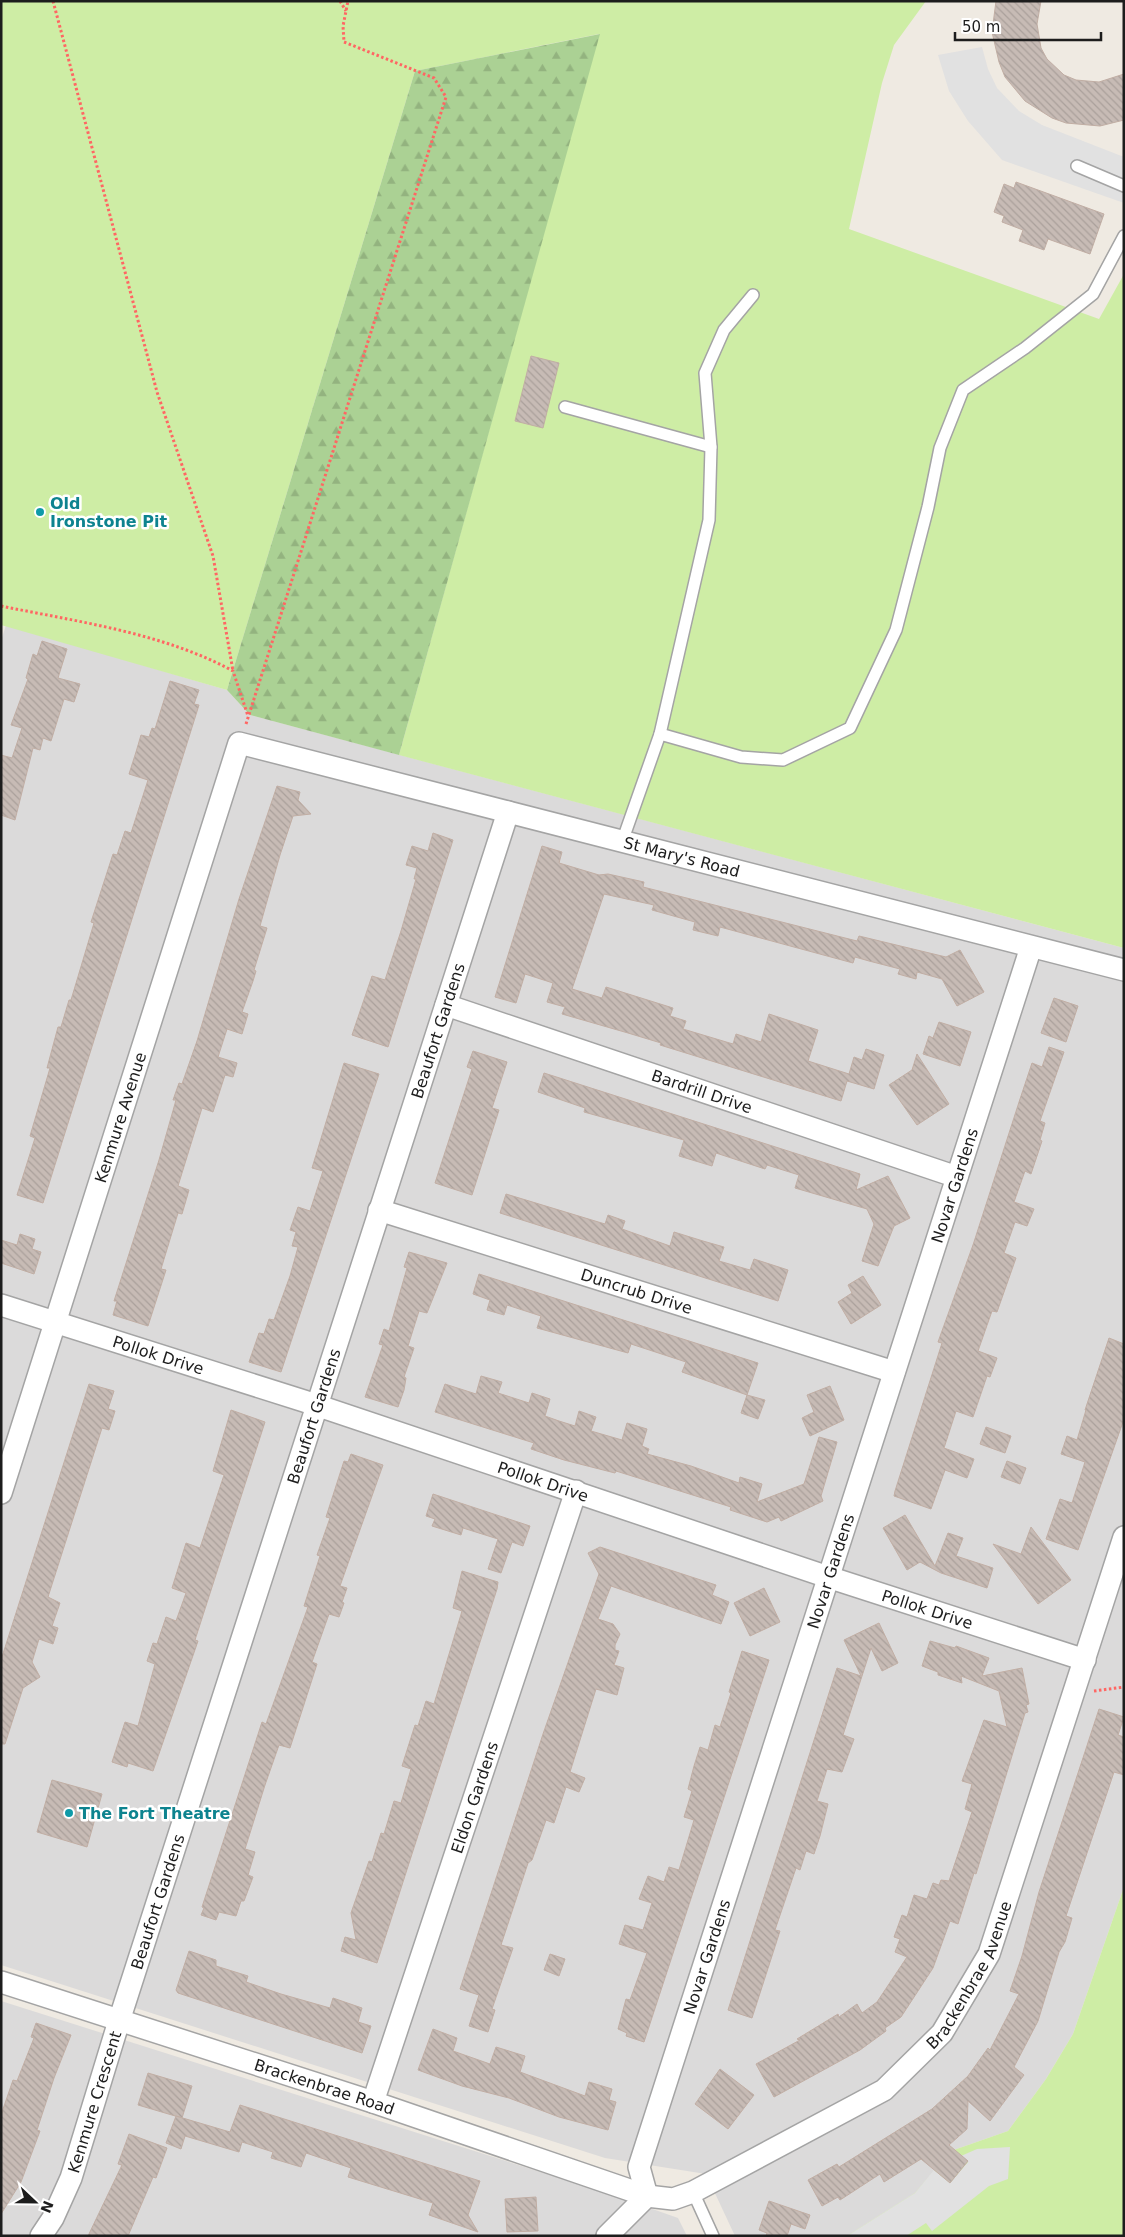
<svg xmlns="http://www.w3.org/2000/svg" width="1125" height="2237" font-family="'DejaVu Sans',sans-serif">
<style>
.residential{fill:#dbdada}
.grass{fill:#ceeda5}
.forest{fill:url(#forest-firs)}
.parking{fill:#e1e1e1}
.building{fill:url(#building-back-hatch);stroke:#c1aea4}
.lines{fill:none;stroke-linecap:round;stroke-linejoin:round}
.lane-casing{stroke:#a4a4a4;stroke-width:14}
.street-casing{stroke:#a4a4a4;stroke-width:24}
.path{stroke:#ff6663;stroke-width:3;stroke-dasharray:2.5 2.5;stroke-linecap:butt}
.lane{stroke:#fff;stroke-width:11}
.street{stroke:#fff;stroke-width:21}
.culture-dot{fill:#0f9aa8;stroke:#fff;stroke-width:2}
.labels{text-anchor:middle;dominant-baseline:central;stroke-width:5;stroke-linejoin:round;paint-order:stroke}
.culture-label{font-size:16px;font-weight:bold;fill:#0d838f;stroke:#fff;text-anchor:start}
.street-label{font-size:16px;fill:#1d1d1d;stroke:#fff}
</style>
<defs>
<pattern id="forest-firs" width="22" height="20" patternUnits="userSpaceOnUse" patternTransform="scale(1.25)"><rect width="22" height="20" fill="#abd194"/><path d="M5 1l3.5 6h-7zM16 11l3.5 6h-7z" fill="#93b37f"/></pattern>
<pattern id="building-back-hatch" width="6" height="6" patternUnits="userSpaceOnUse" patternTransform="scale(1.25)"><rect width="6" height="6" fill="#c7bbb5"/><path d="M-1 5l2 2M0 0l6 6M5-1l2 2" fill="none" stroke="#aaa09b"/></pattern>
</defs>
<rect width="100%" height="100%" fill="#efeae2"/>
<g class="residential">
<path d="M6,625L227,690L250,715L1124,948V1887L1073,2034L1046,2079L1008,2131L951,2151L915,2193L847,2236H735L706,2174L605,2158L1,1965V641Z"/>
<path d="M1,2001L607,2193L678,2218L687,2236H1Z"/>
</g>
<g class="grass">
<path d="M1,1H926L894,45L882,83L849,229L1099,319L1124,274V948L399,755L599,34L415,71L227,690L1,625Z"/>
<path d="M1124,1887V2236H847L915,2193L951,2151L1008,2131L1046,2079L1073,2034Z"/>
</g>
<path class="forest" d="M600,34L399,755L250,715L227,690L415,71Z"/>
<g class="parking">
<path d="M982,47L988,69L997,88L1019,111L1042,125L1124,157V203L1002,160L968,121L949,91L938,55Z"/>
<path d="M1010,2147L1008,2179L989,2186L932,2231L926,2223L906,2236H847L915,2193L934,2170L950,2183L968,2162L961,2156L977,2149Z"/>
</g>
<g class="building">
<path d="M996,1H1041L1037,24L1041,48L1047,59L1064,75L1076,80L1099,82L1124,74V120L1100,126L1066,123L1052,118L1025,101L1005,77L999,62L992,32Z"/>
<path d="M1016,182L1104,214L1090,254L1048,239L1044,250L1019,241L1023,230L1002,222L1004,216L994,212L1004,184L1014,188Z"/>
<path d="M531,356L559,363L543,428L515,421Z"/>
<path d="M42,641L67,649L58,678L80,684L74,702L64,699L51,741L43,738L40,750L33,748L15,820L1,815V755L12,758L22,728L11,725L28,679L26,678L33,654L37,656Z"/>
<path d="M170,681L199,690L194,704L199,705L43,1203L17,1195L35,1138L30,1136L50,1068H47L58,1027H61L69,1000H71L94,923L91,922L113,854L117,855L125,831L131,833L148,780L129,774L136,752L141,735L149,737L152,728L155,729Z"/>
<path d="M277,786L300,792L298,800L311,814L293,816L280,855L260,926L267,928L254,970L256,971L253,981L242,1012L248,1014L242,1034L227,1029L218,1057L237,1063L233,1077L225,1075L213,1112L202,1108L178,1186L189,1190L182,1214L178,1213L161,1269L166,1270L148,1326L113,1315L117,1301H114L159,1160L176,1100H173L179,1083L182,1084L197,1041L239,899Z"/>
<path d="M433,833L453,840L388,1047L352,1035L372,976L385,980L401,931L416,879H414L417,868L406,865L412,846L428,851Z"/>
<path d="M542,846L562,852L559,863L599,875L608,874L644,882L643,887L857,941L859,936L946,957L960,950L984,992L957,1006L942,979L917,972L916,979L898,974L900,969L869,961L855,957L853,963L720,927L718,936L693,930L695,922L652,910L654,905L604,894L572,989L602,998L606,987L673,1008L670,1016L686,1021L683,1029L733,1044L736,1034L761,1042L769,1014L818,1030L808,1061L849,1074L854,1057L862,1060L866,1049L884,1055L874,1089L847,1081L841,1101L660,1045L661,1043L628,1033L562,1014L565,1007L547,1002L553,983L525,974L516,1003L495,997Z"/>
<path d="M1054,998L1078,1006L1066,1042L1041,1033Z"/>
<path d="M939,1022L971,1032L960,1066L923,1054L929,1036L933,1038Z"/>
<path d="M1049,1047L1064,1052L1040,1121L1045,1123L1040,1140L1042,1141L1031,1174L1025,1171L1014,1202L1034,1209L1027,1226L1015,1222L1004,1253L1016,1258L997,1312L992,1311L978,1351L997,1358L990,1377L987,1376L973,1417L956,1411L944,1448L974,1459L967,1478L945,1470L931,1509L894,1496L895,1491L942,1343L938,1342L973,1245L1020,1099L1032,1063L1042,1067Z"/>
<path d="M473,1051L507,1062L492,1108L499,1110L472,1195L435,1183L472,1069L467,1067Z"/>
<path d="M917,1054L949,1104L917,1125L889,1085L912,1070Z"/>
<path d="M344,1063L379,1074L281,1372L249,1362L259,1333L264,1334L269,1319L274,1320L290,1276L298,1247L292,1246L296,1232L290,1230L298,1207L310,1211L323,1171L312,1168Z"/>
<path d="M544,1073L860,1174L856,1190L888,1176L910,1218L894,1226L878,1266L862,1261L874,1224L867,1209L795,1188L799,1175L767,1165L765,1169L716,1153L712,1166L679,1156L684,1140L584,1112L585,1108L538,1092Z"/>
<path d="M506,1194L605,1224L608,1215L625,1221L622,1229L670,1246L674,1232L703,1241L724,1247L719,1261L750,1270L754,1259L788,1270L778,1301L500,1213Z"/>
<path d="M20,1234L35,1239L32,1249L41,1252L34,1274L1,1263V1240L17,1245Z"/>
<path d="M409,1252L447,1263L427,1313L419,1311L408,1346L414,1348L404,1377L406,1378L404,1390L398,1407L365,1397L383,1345L379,1344L384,1329L389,1331L407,1268L404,1267Z"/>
<path d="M479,1274L758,1363L747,1395L765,1400L758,1419L741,1413L747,1395L682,1372L686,1362L631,1344L628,1353L537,1328L541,1316L507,1305L504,1315L487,1310L490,1300L473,1294Z"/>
<path d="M863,1276L881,1305L851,1324L838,1302L852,1293L848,1285Z"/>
<path d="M1109,1338L1124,1344V1419L1078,1550L1046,1539L1060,1499L1072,1503L1080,1478L1085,1462L1061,1454L1067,1436L1077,1440L1086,1410H1085Z"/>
<path d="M481,1376L502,1382L498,1393L529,1403L532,1393L550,1399L545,1416L559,1421L575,1426L579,1411L596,1417L591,1431L622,1440L627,1423L647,1429L642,1446L649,1449L647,1454L691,1466L739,1483L740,1477L762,1484L757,1502L804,1484L819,1437L837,1442L821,1496L823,1501L781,1521L779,1517L767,1522L730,1510L731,1507L616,1471L615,1473L564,1460L531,1449L534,1443L435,1412L445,1384L476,1394Z"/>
<path d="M89,1384L114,1391L108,1409L115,1411L109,1430L102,1428L48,1597L60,1603L52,1626L58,1628L53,1644L39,1639L32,1662L40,1677L23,1688L5,1744H1V1660Z"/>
<path d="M830,1386L844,1420L810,1436L802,1418L814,1412L807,1395Z"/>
<path d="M231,1410L265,1422L195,1640L198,1641L153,1771L128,1763L127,1767L112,1762L125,1722L138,1726L155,1664L147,1661L153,1643L157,1644L166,1617L176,1621L186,1593L172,1588L186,1543L200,1548L224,1475L213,1471Z"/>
<path d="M986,1427L1011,1436L1005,1453L980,1444Z"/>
<path d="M351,1454L383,1465L340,1586L347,1588L342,1602L344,1603L339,1617L329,1614L312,1662L317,1664L290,1748L279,1745L265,1785L245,1849L255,1852L248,1875L253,1877L244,1901H241L236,1916L219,1912L216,1920L201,1915L204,1908L202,1907L262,1722L266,1724L308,1607L304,1606L320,1556L317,1555L330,1518L326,1517L344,1461L348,1462Z"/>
<path d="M1007,1461L1026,1468L1020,1484L1001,1477Z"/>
<path d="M433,1494L530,1526L523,1546L512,1542L501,1573L488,1569L498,1539L463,1528L461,1535L432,1526L435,1519L426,1516Z"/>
<path d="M905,1515L935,1566L948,1533L963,1538L956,1556L993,1568L987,1588L941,1573L920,1562L907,1570L883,1528Z"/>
<path d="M1031,1527L1071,1580L1038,1604L993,1544L1021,1554Z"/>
<path d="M600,1547L716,1585L712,1595L729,1602L721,1624L611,1586L598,1619L613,1624L620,1634L615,1645V1650L619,1651L614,1665L624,1668L617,1695L596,1689L570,1772L585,1778L579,1792L566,1787L554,1823L546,1820L532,1860L528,1863L501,1945L513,1948L492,2009L495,2010L488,2032L469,2026L479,1995L460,1989L543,1734L599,1574L588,1553Z"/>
<path d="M462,1571L498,1582L497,1589L377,1963L341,1951L345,1937L356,1940L351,1913L369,1861L372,1862L381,1833L384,1834L394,1801L401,1803L411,1769L402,1766L415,1725L418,1726L426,1701L434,1704L462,1611L453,1608Z"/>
<path d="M764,1588L780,1622L750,1636L734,1603Z"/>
<path d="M879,1623L898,1663L882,1671L871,1648L843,1735L854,1739L842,1772L827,1769L817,1801L828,1804L820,1836L814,1854L806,1851L800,1870L796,1868L775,1930L780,1931L752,2018L728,2010L837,1668L861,1676L844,1640Z"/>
<path d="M930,1641L955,1648L956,1646L989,1658L982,1676L1022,1668L1029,1704L1026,1705L1028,1712L1025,1713L976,1874L974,1873L958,1924L950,1921L933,1968L901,2017L885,2028L886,2031L860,2050L774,2097L756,2064L800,2040L797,2039L838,2014L839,2017L857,2004L862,2013L877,2002L907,1957L895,1952L900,1939L894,1937L902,1915L907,1917L914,1895L927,1899L933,1883L939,1885L941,1880L949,1881L972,1812L965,1809L972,1784L962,1781L984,1720L1007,1727L999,1691L961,1676L962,1683L938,1675V1672L922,1666Z"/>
<path d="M742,1651L769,1660L644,2042L626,2036L627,2033L618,2029L626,1999L630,2000L647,1953L619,1944L625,1925L643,1930L652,1903L639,1899L648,1876L664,1882L669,1867L679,1870L694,1820L684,1817L692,1791L688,1789L694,1766L700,1747L708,1750L715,1725L720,1727L731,1693L729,1692Z"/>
<path d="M1099,1709L1124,1717L1118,1735L1124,1737V1775L1114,1772L1066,1916L1072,1918L1065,1942L1059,1952L1038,2021L1014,2067L1024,2075L990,2121L968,2101L967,2129L949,2145L968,2161L950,2183L921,2159L884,2182L880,2174L840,2200L838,2197L822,2206L808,2180L837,2164L839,2167L932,2109L968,2076L988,2048L990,2050L1019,1994L1010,1991L1022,1956L1039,1892Z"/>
<path d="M52,1780L102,1794L87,1847L37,1832Z"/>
<path d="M189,1951L216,1960V1966L248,1976L246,1982L281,1994L330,2008L333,1998L362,2008L358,2022L371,2026L362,2053L178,1993L176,1990Z"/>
<path d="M550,1954L565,1959L559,1976L544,1970Z"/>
<path d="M36,2023L71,2035L54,2078L37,2130L40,2131L21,2182L1,2214V2115L13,2080L17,2081L34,2038L31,2037Z"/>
<path d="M433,2029L457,2038L453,2051L490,2064L496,2047L525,2056L520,2072L585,2096L589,2082L612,2089L609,2100L616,2102L608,2130L559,2117L509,2098L462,2086L418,2070Z"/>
<path d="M720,2069L754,2095L728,2129L695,2104Z"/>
<path d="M148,2073L192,2086L182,2118L138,2105Z"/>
<path d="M240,2105L480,2181L468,2215L478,2232L429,2215L433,2203L348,2177L351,2168L306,2153L301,2167L271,2158L273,2152L242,2142L239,2152L185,2136L181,2149L166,2143L176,2116L230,2132Z"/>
<path d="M129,2134L167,2148L156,2178L153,2177L128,2236H88L122,2165L118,2164Z"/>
<path d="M536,2197L538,2231L507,2232L505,2199Z"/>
<path d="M769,2201L810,2215L805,2229L791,2224L787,2236H766L767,2233L759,2230Z"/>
</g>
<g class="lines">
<defs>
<g id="lane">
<path d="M1077,166L1124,186"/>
<path d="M565,407L711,447"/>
<path d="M660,734L709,520L711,447L705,373L724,330L753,295"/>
<path d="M622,842L660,734L741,757L783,760L850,728L896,630L928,507L940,448L963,390L1025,348L1093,294L1124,236"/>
<path d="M693,2192L713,2236"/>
</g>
<g id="street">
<path id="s1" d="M446,1005L957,1177"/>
<path id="s2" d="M379,1210L894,1372"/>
<path id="s3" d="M1,1305L304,1401L828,1577L1085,1660"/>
<path id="s4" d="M1,1493L239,743L1124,970"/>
<path id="s5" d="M1,1982L373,2102L647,2196L673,2199L693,2192L884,2090L942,2033L989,1954L1124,1537"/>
<path id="s6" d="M373,2102L576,1491"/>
<path id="s7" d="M647,2196L639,2167L1031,947"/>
<path id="s8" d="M41,2236L53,2218L71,2178L119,2021L508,812"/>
<path d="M607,2236L647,2196"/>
</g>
</defs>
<use href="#lane" class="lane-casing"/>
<use href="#street" class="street-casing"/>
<g class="path">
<path d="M53,1L157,392L213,556L233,671"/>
<path d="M340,1L346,11"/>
<path d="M1,606C79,622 163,633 233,671L248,716"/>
<path d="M246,724L446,97L434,78L344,42L343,26L348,1"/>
<path d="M1094,1691L1124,1687"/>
</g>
<use href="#lane" class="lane"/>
<use href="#street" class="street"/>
</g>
<g class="culture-dot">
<circle cx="40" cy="512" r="5"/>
<circle cx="69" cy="1813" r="5"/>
</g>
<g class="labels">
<g class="culture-label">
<text x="50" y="503">Old<tspan x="50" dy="18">Ironstone Pit</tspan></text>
<text x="79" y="1813">The Fort Theatre</text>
</g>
<g class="street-label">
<text stroke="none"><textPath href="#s4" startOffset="1244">St Mary's Road</textPath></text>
<text stroke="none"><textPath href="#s8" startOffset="1270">Beaufort Gardens</textPath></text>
<text stroke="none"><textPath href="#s1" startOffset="270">Bardrill Drive</textPath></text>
<text stroke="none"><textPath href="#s4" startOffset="394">Kenmure Avenue</textPath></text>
<text stroke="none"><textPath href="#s7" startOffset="1061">Novar Gardens</textPath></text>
<text stroke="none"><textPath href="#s2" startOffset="270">Duncrub Drive</textPath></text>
<text stroke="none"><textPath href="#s3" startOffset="165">Pollok Drive</textPath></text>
<text stroke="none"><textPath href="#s8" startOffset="865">Beaufort Gardens</textPath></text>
<text stroke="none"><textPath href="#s3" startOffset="570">Pollok Drive</textPath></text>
<text stroke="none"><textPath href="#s7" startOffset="656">Novar Gardens</textPath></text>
<text stroke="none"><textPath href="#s3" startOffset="975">Pollok Drive</textPath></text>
<text stroke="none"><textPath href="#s6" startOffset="321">Eldon Gardens</textPath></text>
<text stroke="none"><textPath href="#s8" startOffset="355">Beaufort Gardens</textPath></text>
<text stroke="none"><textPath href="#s7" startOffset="251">Novar Gardens</textPath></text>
<text stroke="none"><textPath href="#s5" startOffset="1090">Brackenbrae Avenue</textPath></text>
<text stroke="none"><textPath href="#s5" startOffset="340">Brackenbrae Road</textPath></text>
<text stroke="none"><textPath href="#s8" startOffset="145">Kenmure Crescent</textPath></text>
</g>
</g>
<rect width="1125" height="2237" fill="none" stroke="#1d1d1d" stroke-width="5"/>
<g transform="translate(35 2202) rotate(112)" stroke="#ffffff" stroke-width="4" paint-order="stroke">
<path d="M0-4L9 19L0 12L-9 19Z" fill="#1d1d1d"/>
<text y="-8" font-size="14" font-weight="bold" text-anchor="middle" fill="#1d1d1d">N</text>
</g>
<path d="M955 32v8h146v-8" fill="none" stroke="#1d1d1d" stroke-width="2.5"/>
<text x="962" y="32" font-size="15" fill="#1d1d1d" stroke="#ffffff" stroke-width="4" paint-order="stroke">50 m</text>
</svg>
